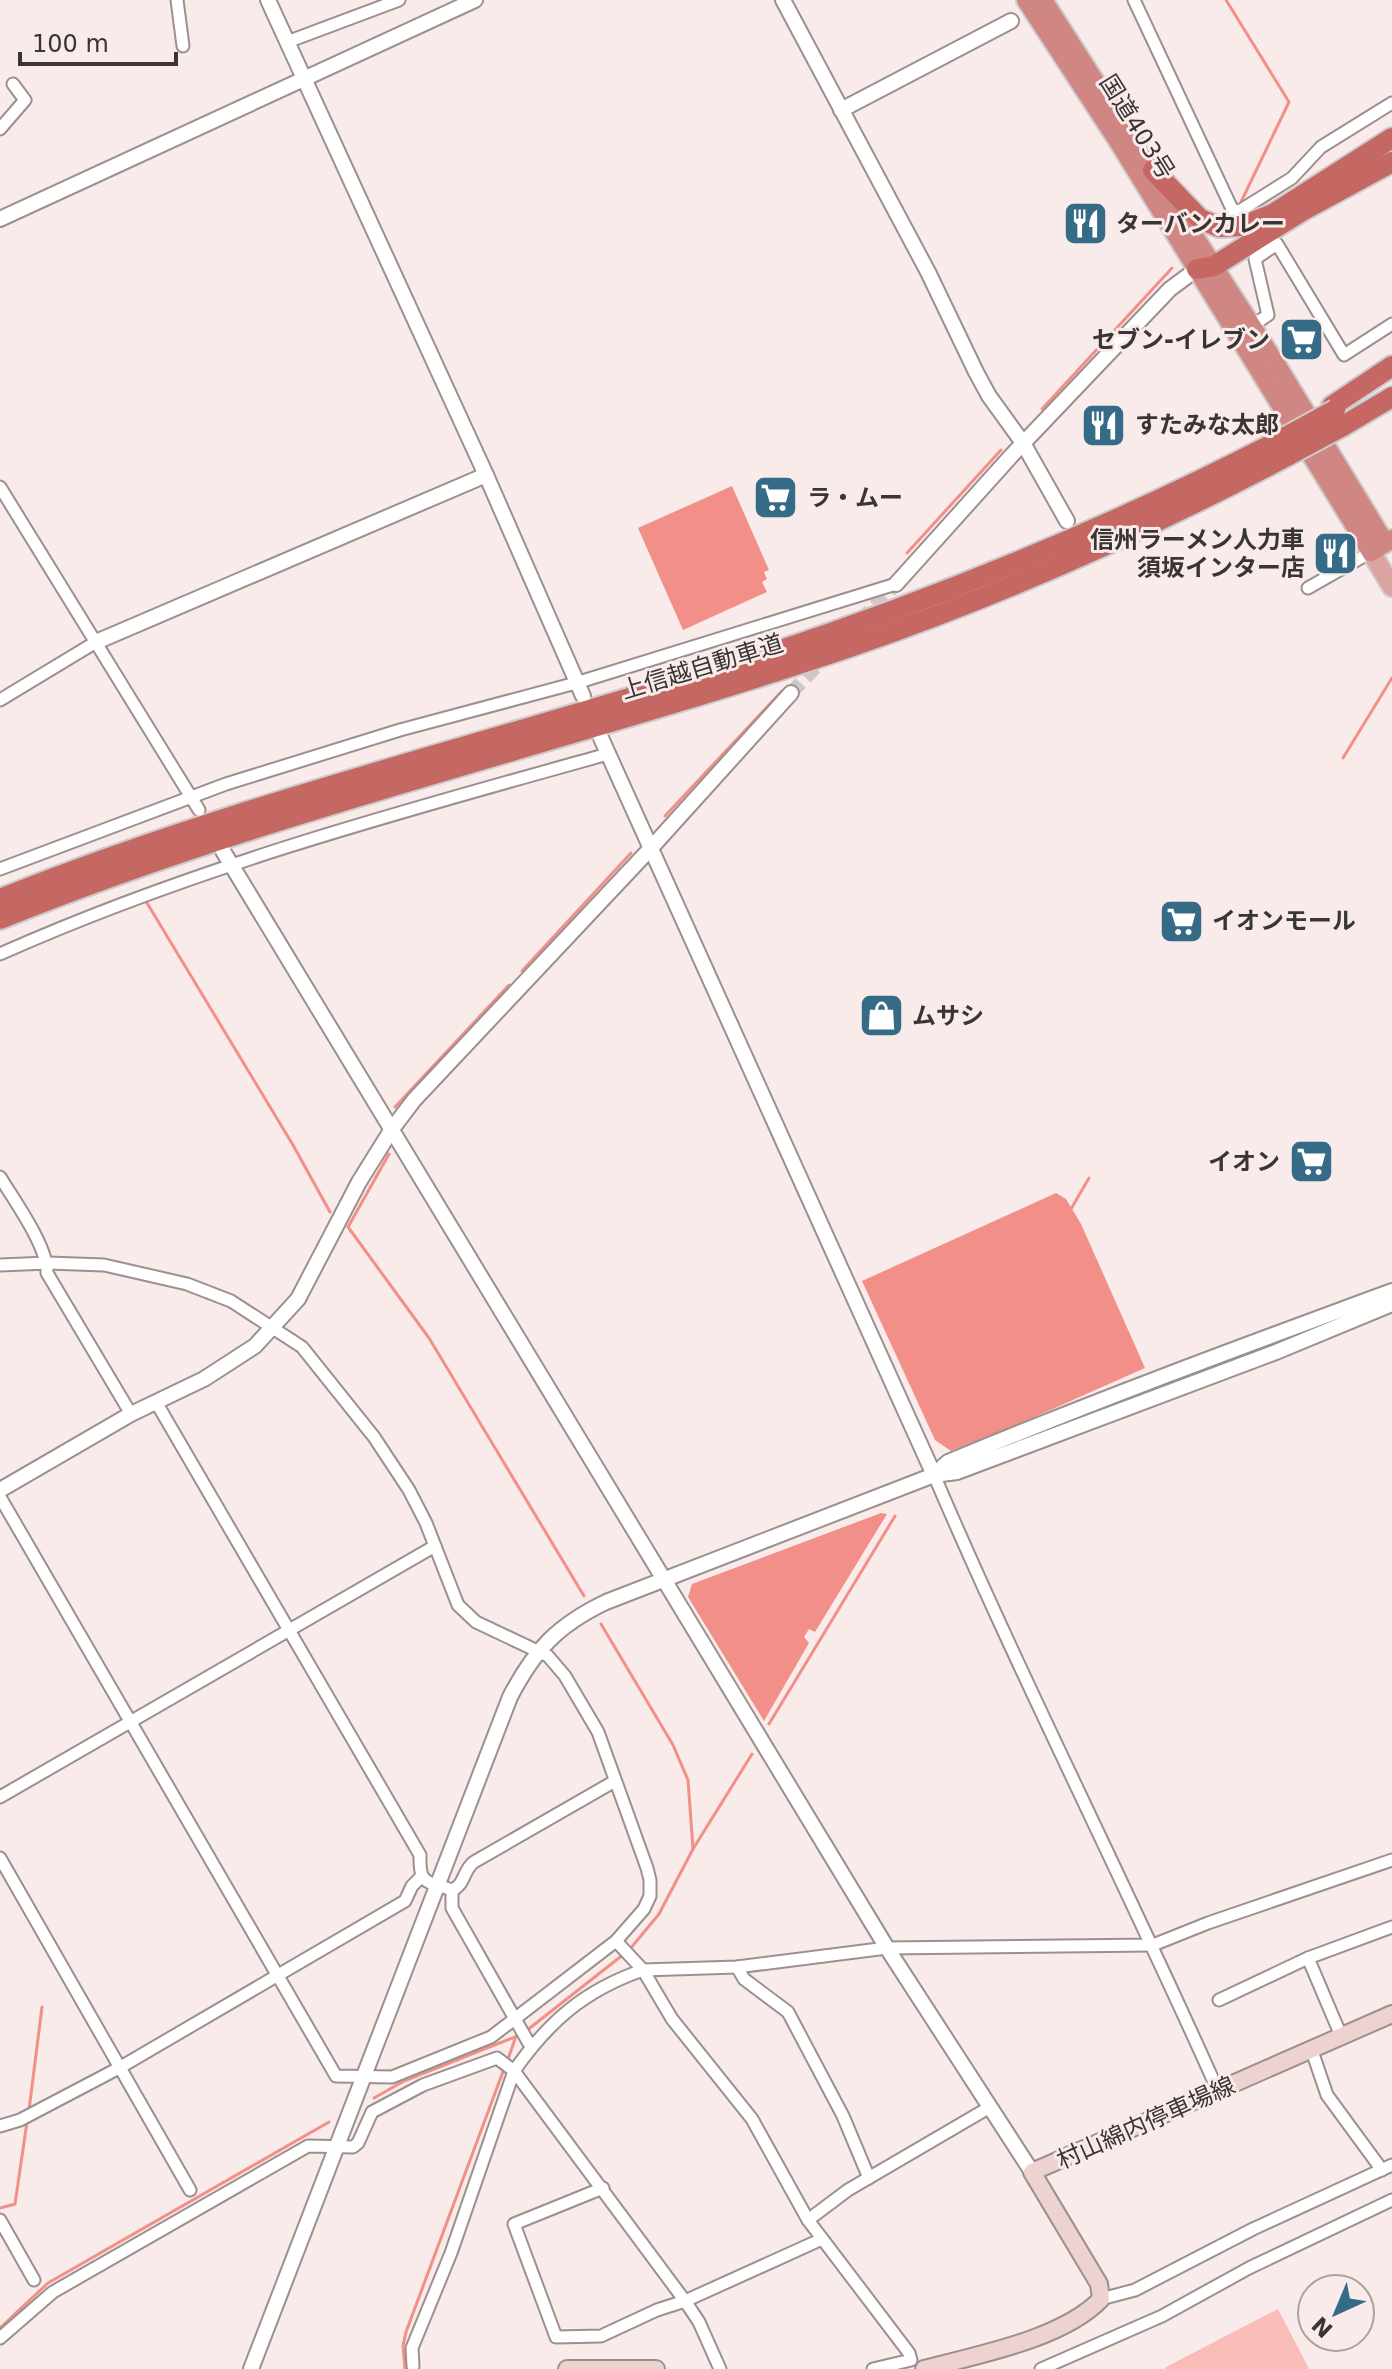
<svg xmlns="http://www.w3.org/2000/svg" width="1392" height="2369" font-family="'DejaVu Sans','Noto Sans JP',sans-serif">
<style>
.green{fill:#fabcb7}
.water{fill:#f28f89}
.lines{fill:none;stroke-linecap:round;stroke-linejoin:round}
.stream{stroke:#f28f89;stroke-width:3}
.tertiary-tunnel{stroke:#d2c7c6;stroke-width:14;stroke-dasharray:14 7;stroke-linecap:butt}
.minor-casing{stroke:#9c908f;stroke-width:15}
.tertiary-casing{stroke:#9c908f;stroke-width:18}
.secondary-casing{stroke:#9c908f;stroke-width:20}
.primary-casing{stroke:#cccaca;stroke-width:22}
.trunk-casing{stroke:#cccaca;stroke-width:22}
.motorway-casing{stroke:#cccaca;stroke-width:24}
.minor{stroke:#fff;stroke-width:11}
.tertiary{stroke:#fff;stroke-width:14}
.secondary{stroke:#eed2d0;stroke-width:16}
.primary{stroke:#dca4a1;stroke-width:18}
.trunk{stroke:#d08682;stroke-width:18}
.motorway{stroke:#c56863;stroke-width:20}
.motorway-bridge-casing{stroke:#cccaca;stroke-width:24;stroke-linecap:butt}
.motorway-bridge{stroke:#c56863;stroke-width:20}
.labels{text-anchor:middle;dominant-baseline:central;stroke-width:6;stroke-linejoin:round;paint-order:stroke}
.street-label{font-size:24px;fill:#3a3535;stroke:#f8ebea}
.poi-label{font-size:24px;font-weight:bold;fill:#3a3535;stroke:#f8ebea;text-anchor:start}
</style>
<rect width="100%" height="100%" fill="#f8ebea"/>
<path class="green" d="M1278,2309L1309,2369H1165L1166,2367Z"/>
<g class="water">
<path d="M732,486L769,570L764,572L767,579L762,582L767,592L683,630L638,528Z"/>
<path d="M1056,1193L1066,1199L1081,1224L1145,1368L1021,1423L951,1451L935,1440L862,1281Z"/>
<path d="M881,1513L887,1514L815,1632L809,1629L804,1637L809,1643L764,1721L688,1597L692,1584Z"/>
</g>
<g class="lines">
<g class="stream">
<path d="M1226,0L1289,102L1241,202"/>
<path d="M1042,409L1172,268"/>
<path d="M907,553L1001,450"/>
<path d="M1343,758L1392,678"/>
<path d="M665,816L782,691"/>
<path d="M147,903L293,1145L330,1212"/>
<path d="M522,971L631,853"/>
<path d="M395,1107L509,985"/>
<path d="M389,1154L348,1227L429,1338L584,1596"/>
<path d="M1071,1209L1089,1178"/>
<path d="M601,1624L673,1745L688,1780L693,1849"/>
<path d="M769,1724L895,1516"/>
<path d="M630,1949L659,1914L693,1849L752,1754"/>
<path d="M526,2031L624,1954"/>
<path d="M507,2062L515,2039"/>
<path d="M374,2098L404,2081L520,2035"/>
<path d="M29,2110L42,2007"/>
<path d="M0,2208L15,2204L27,2122"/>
<path d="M0,2328L48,2283L329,2122"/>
<path d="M405,2369L403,2346L406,2332L504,2069"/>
</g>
<g class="tertiary-tunnel">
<path d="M860,621L896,584"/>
<path d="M791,693L826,656"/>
</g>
<defs>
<g id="minor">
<path d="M177,0L183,46"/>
<path d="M1134,0L1233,211L1241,210L1292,178L1321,147L1392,103"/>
<path d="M287,42L399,0"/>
<path d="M0,129L25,100L13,84"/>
<path d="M1252,326L1268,315L1255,259L1277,244L1344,355L1392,324"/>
<path d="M0,487L199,810"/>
<path d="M1308,588L1371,552"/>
<path d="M0,700L96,642"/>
<path d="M0,869L226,784L400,730L576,683L896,584"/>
<path d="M0,954C195,867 403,811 608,754"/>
<path d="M0,1177C14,1200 48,1247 47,1273L131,1414"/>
<path d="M0,1265L48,1263L104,1265L187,1284L231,1301L302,1347L374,1437L409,1490L426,1523L458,1605L476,1622L548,1656L565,1676L598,1732L647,1868L650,1880V1896L644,1909L616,1941L491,2037L392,2077L336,2076L0,1497"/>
<path d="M156,1402L420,1855C419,1885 426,1881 452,1890V1908L531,2047"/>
<path d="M934,1475C1023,1683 1126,1884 1218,2091"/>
<path d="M0,1797L435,1546"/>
<path d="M0,1858L190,2190"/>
<path d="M452,1890C465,1885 463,1870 474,1862L615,1781"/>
<path d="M737,1967L744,1979L788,2012L843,2116L869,2178"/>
<path d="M1219,2000L1308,1958"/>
<path d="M1342,2038L1308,1958L1392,1927"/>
<path d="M1312,2051L1327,2095L1382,2170"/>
<path d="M514,2071L685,2301L699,2322L720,2369"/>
<path d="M0,2126L20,2120L119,2068L405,1901L412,1886L421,1877"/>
<path d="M603,2188L514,2224L556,2337L601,2336L657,2310L685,2301L822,2239"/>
<path d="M0,2220L34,2280"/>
<path d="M808,2220L848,2190L990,2107"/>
<path d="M1101,2299L1135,2290L1253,2229L1392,2165"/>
<path d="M0,2338L53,2292L308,2146L353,2147L358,2143L372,2112L423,2085L497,2058L514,2071C549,2021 585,1990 643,1970L616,1941"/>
<path d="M413,2366L412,2348L451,2253L514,2071"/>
<path d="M873,2369L911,2360L909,2353L808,2220L752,2119L672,2019L643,1970L737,1967L887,1948L1153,1945L1208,1923L1392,1860"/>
<path d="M1041,2369L1162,2316L1249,2268L1392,2200"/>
</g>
<g id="tertiary">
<path d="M268,0L486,475L583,696"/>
<path d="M783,0L928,272L976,372L989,396L1023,443L1067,521"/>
<path d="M841,110L1011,21"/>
<path d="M0,219L475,0"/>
<path d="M896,584L1012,455L1170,289L1197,269"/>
<path d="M96,642L486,475"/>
<path d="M223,851L887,1948L1032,2172"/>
<path d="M1392,1291C1243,1346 1094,1401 948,1462L934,1475L957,1472L1276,1352L1392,1304"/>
<path d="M0,1490L131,1414L204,1379L255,1346L298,1299L359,1182L392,1129L414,1100L651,848L791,693"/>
<path d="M251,2369L510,1697C535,1649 558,1625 606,1602L934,1475L601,738"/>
</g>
<g id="secondary">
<path d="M567,2369H656"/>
<path d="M924,2369C977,2355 1063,2339 1101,2299L1099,2284L1032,2172L1392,2014"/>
</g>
<path id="primary" d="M1371,552L1392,587"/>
<g id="trunk">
<path d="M1026,0L1118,141L1371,552L1392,539"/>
<path d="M1043,0L1276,364L1385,543"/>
</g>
<g id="motorway">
<path d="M1153,170L1200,219L1219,227L1242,226L1273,214L1392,138"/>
<path d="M1197,269L1214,266L1302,211L1392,162"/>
<path d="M1332,406L1392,366"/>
<path d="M1343,426L1392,397"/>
<path d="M0,899C231,806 473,748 711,673C907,611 1097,535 1280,440"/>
<path d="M0,919C276,808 566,743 847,648C999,596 1147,530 1289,455"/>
</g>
</defs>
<use href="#minor" class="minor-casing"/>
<use href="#tertiary" class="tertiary-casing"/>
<use href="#secondary" class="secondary-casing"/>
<use href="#primary" class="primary-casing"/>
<use href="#trunk" class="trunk-casing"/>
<use href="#motorway" class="motorway-casing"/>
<use href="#minor" class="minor"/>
<use href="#tertiary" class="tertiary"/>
<use href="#secondary" class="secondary"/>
<use href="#primary" class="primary"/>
<use href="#trunk" class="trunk"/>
<use href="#motorway" class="motorway"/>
<defs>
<g id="motorway-bridge">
<path d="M1280,440L1335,410"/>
<path d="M1289,455L1343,426"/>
</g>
</defs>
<use href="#motorway-bridge" class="motorway-bridge-casing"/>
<use href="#motorway-bridge" class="motorway-bridge"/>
</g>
<defs>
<symbol id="restaurant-square" viewBox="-11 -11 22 22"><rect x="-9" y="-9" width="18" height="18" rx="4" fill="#366b87" stroke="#f8ebea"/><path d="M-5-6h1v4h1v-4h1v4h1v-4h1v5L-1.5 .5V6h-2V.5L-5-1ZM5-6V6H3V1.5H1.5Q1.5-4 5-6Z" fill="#fff"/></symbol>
<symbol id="supermarket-square" viewBox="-11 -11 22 22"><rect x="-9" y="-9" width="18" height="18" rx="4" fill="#366b87" stroke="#f8ebea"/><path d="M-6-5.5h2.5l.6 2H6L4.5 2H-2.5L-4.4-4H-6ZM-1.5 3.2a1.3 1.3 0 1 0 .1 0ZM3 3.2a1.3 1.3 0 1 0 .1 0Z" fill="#fff"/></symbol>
<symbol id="shop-square" viewBox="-11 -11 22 22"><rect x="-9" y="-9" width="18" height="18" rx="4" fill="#366b87" stroke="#f8ebea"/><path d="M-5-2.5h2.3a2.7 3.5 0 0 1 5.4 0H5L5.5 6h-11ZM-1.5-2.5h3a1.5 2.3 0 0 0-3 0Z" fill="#fff"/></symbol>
</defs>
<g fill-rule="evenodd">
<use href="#restaurant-square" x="1060" y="198" width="51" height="51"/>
<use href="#supermarket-square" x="1276" y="314" width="51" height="51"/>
<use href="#restaurant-square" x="1078" y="400" width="51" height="51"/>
<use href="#supermarket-square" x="750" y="472" width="51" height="51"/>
<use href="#restaurant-square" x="1310" y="528" width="51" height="51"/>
<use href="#supermarket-square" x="1156" y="896" width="51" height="51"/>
<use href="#shop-square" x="856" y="990" width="51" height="51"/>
<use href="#supermarket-square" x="1286" y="1136" width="51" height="51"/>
</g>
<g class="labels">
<g class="street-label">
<text transform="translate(1137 127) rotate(58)">国道403号</text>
<text transform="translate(702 667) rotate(-17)">上信越自動車道</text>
<text transform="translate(1146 2123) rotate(-24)">村山綿内停車場線</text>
</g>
<g class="poi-label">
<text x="1116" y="224">ターバンカレー</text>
<text x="1270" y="340" text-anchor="end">セブン-イレブン</text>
<text x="1135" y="425">すたみな太郎</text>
<text x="807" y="498">ラ・ムー</text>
<text x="1305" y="540" text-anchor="end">信州ラーメン人力車<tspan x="1305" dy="28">須坂インター店</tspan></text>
<text x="1212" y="921">イオンモール</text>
<text x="912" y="1016">ムサシ</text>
<text x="1280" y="1162" text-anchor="end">イオン</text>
</g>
</g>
<g transform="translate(1336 2313) rotate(224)"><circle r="38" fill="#f8ebea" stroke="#aca2a2" stroke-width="2"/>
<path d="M0-6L14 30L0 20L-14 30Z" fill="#366b87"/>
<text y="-12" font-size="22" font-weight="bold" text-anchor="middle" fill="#3a3535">N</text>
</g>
<path d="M20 52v12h156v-12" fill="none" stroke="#3a3535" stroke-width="4"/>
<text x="32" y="52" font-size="24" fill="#3a3535" stroke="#f8ebea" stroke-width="6" paint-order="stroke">100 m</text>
</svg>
